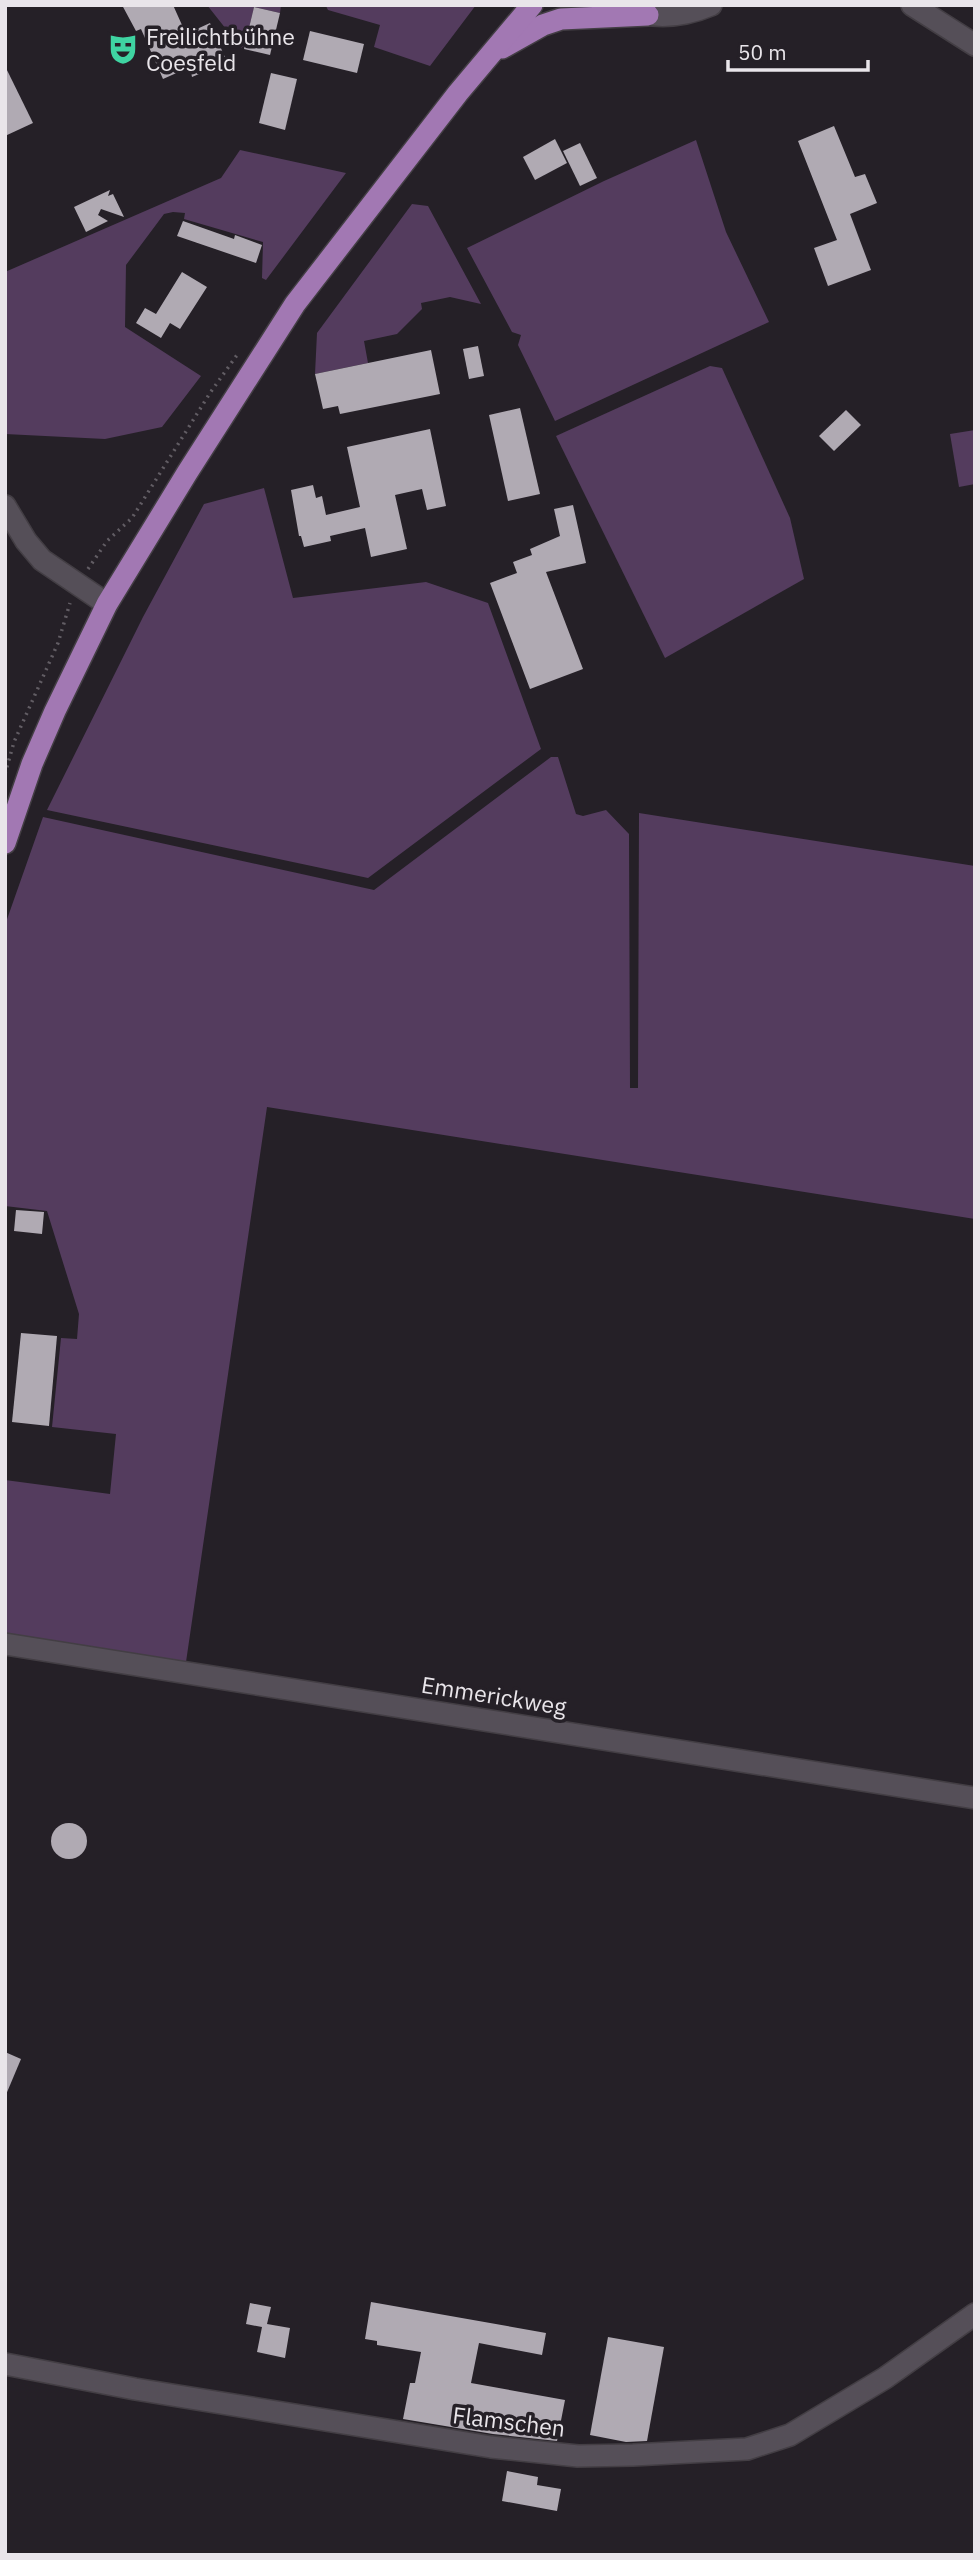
<svg xmlns="http://www.w3.org/2000/svg" width="980" height="2560" font-family="'IBM Plex Sans',sans-serif">
<style>
.green{fill:#543c5e}
.building{fill:#b0aab3}
.lines{fill:none;stroke-linecap:round;stroke-linejoin:round}
.minor-casing{stroke:#433e44;stroke-width:24}
.major-casing{stroke:#433e44;stroke-width:24}
.path{stroke:#625d64;stroke-width:3.5;stroke-dasharray:2 5;stroke-linecap:butt}
.minor{stroke:#554f58;stroke-width:21}
.major{stroke:#a278b3;stroke-width:21}
.labels{text-anchor:middle;dominant-baseline:central;stroke-width:7;stroke-linejoin:round;paint-order:stroke}
.poi-label{font-size:23px;fill:#e9e5ea;stroke:#252027;text-anchor:start}
.street-label{font-size:23px;fill:#e9e5ea;stroke:#252027}
</style>
<rect width="100%" height="100%" fill="#252027"/>
<g class="green">
<path d="M207,5H281L280,13L254,7L245,45L241,48Z"/>
<path d="M476,5L430,66L374,47L380,25L328,10L326,6Z"/>
<path d="M696,140L726,232L769,322L555,421L518,345L521,335L512,332L467,248L604,181Z"/>
<path d="M240,150L346,173L266,280L262,278L263,242L184,219L185,213L173,212L164,214L126,265L125,327L201,376L162,427L105,439L5,434V272L221,178Z"/>
<path d="M412,204L428,206L481,304L450,297L421,303L422,309L397,334L364,341L368,363L315,374L317,333Z"/>
<path d="M710,366L722,368L790,518L804,579L665,658L556,436Z"/>
<path d="M975,430V484L959,487L950,434Z"/>
<path d="M264,488L293,598L426,582L488,603L541,749L368,878L47,810L143,617L204,504Z"/>
<path d="M551,757H558L576,814L583,816L606,810L629,834L630,1088H638L639,813L975,866V1219L267,1107L186,1662L5,1634V1480L110,1494L116,1434L52,1427L61,1338L77,1339L79,1314L47,1211L5,1206V925L43,817L374,890Z"/>
</g>
<g class="building">
<path d="M122,5H173L186,34L210,23L227,62L192,77L190,67L163,79L141,29L136,31Z"/>
<path d="M254,7L280,13L270,55L244,49Z"/>
<path d="M310,31L364,44L357,73L303,60Z"/>
<path d="M5,66L33,123L5,136Z"/>
<path d="M271,73L297,79L285,130L259,123Z"/>
<path d="M834,126L855,177L865,174L877,203L850,214L871,270L828,286L814,248L837,240L798,141Z"/>
<path d="M555,139L567,163L535,180L523,157Z"/>
<path d="M580,143L597,178L580,186L563,151Z"/>
<path d="M110,190L108,196L113,194L124,217L101,209L98,215L108,221L86,232L74,207Z"/>
<path d="M183,221L234,239L235,235L262,245L256,263L177,236Z"/>
<path d="M182,272L207,287L180,329L170,323L161,338L136,323L145,308L156,314Z"/>
<path d="M478,346L484,376L469,379L463,349Z"/>
<path d="M431,350L440,394L340,414L338,406L323,409L315,374Z"/>
<path d="M520,408L540,494L508,501L489,415Z"/>
<path d="M846,410L861,425L834,451L819,436Z"/>
<path d="M430,429L446,506L427,510L422,489L395,495L407,549L371,557L365,528L330,536L331,541L304,547L301,536H299L291,490L313,485L316,498L322,496L326,515L360,507L347,447Z"/>
<path d="M573,505L586,563L546,572L583,669L530,689L490,583L517,573L513,562L532,555L530,549L560,536L554,509Z"/>
<path d="M16,1210L44,1212L42,1234L14,1231Z"/>
<path d="M21,1333L57,1336L49,1426L12,1422Z"/>
<circle cx="69" cy="1841" r="18"/>
<path d="M5,2052L21,2059L5,2097Z"/>
<path d="M371,2302L546,2333L542,2355L479,2343L471,2383L565,2400L557,2441L493,2434L403,2419L410,2383H415L421,2352L377,2345V2341L365,2339Z"/>
<path d="M250,2303L271,2307L267,2324L290,2328L285,2358L257,2352L262,2327L246,2324Z"/>
<path d="M608,2337L664,2347L647,2441L626,2442L590,2435Z"/>
<path d="M507,2471L538,2477L537,2485L561,2489L557,2511L502,2501Z"/>
</g>
<g class="lines">
<defs>
<g id="minor">
<path d="M618,5C649,20 680,18 711,5"/>
<path d="M912,5L975,45"/>
<path d="M5,506L26,541L42,560L107,604"/>
<path d="M5,1644L975,1798"/>
<path d="M5,2364L135,2389L491,2447L578,2456L633,2455L747,2449L790,2435L885,2378L975,2314"/>
</g>
<g id="major">
<path d="M502,48L543,25L561,19L648,15"/>
<path d="M5,843L32,764L55,711L107,604L187,473L295,304L458,93L532,5"/>
</g>
</defs>
<use href="#minor" class="minor-casing"/>
<use href="#major" class="major-casing"/>
<g class="path">
<path d="M88,569L107,541L132,518L210,393L237,355"/>
<path d="M5,774L14,742L58,643L70,603"/>
</g>
<use href="#minor" class="minor"/>
<use href="#major" class="major"/>
</g>
<defs>
<symbol id="theatre-bare" viewBox="-9 -9 18 18"><path d="M-5-5.5Q0-4 5-5.5V0Q5 5 0 6Q-5 5-5 0ZM-3.3-2.5H-1v1.5H-3.3ZM1-2.5H3.3v1.5H1ZM-2.8 1Q0 5.5 2.8 1Z" fill="#3fd4a2" stroke="#252027" stroke-width="2.5" paint-order="stroke"/></symbol>
</defs>
<g fill-rule="evenodd">
<use href="#theatre-bare" x="101" y="27" width="44" height="44"/>
</g>
<g class="labels">
<g class="poi-label">
<text x="146" y="36">Freilichtbühne<tspan x="146" dy="26">Coesfeld</tspan></text>
</g>
<g class="street-label">
<text transform="translate(494 1695) rotate(9)">Emmerickweg</text>
<text transform="translate(509 2421) rotate(7)">Flamschen</text>
</g>
</g>
<rect width="980" height="2560" fill="none" stroke="#e9e5ea" stroke-width="14"/>
<path d="M728 60v10h140v-10" fill="none" stroke="#e9e5ea" stroke-width="3.5"/>
<text x="738" y="60" font-size="21" fill="#e9e5ea" stroke="#252027" stroke-width="5" paint-order="stroke">50 m</text>
</svg>
